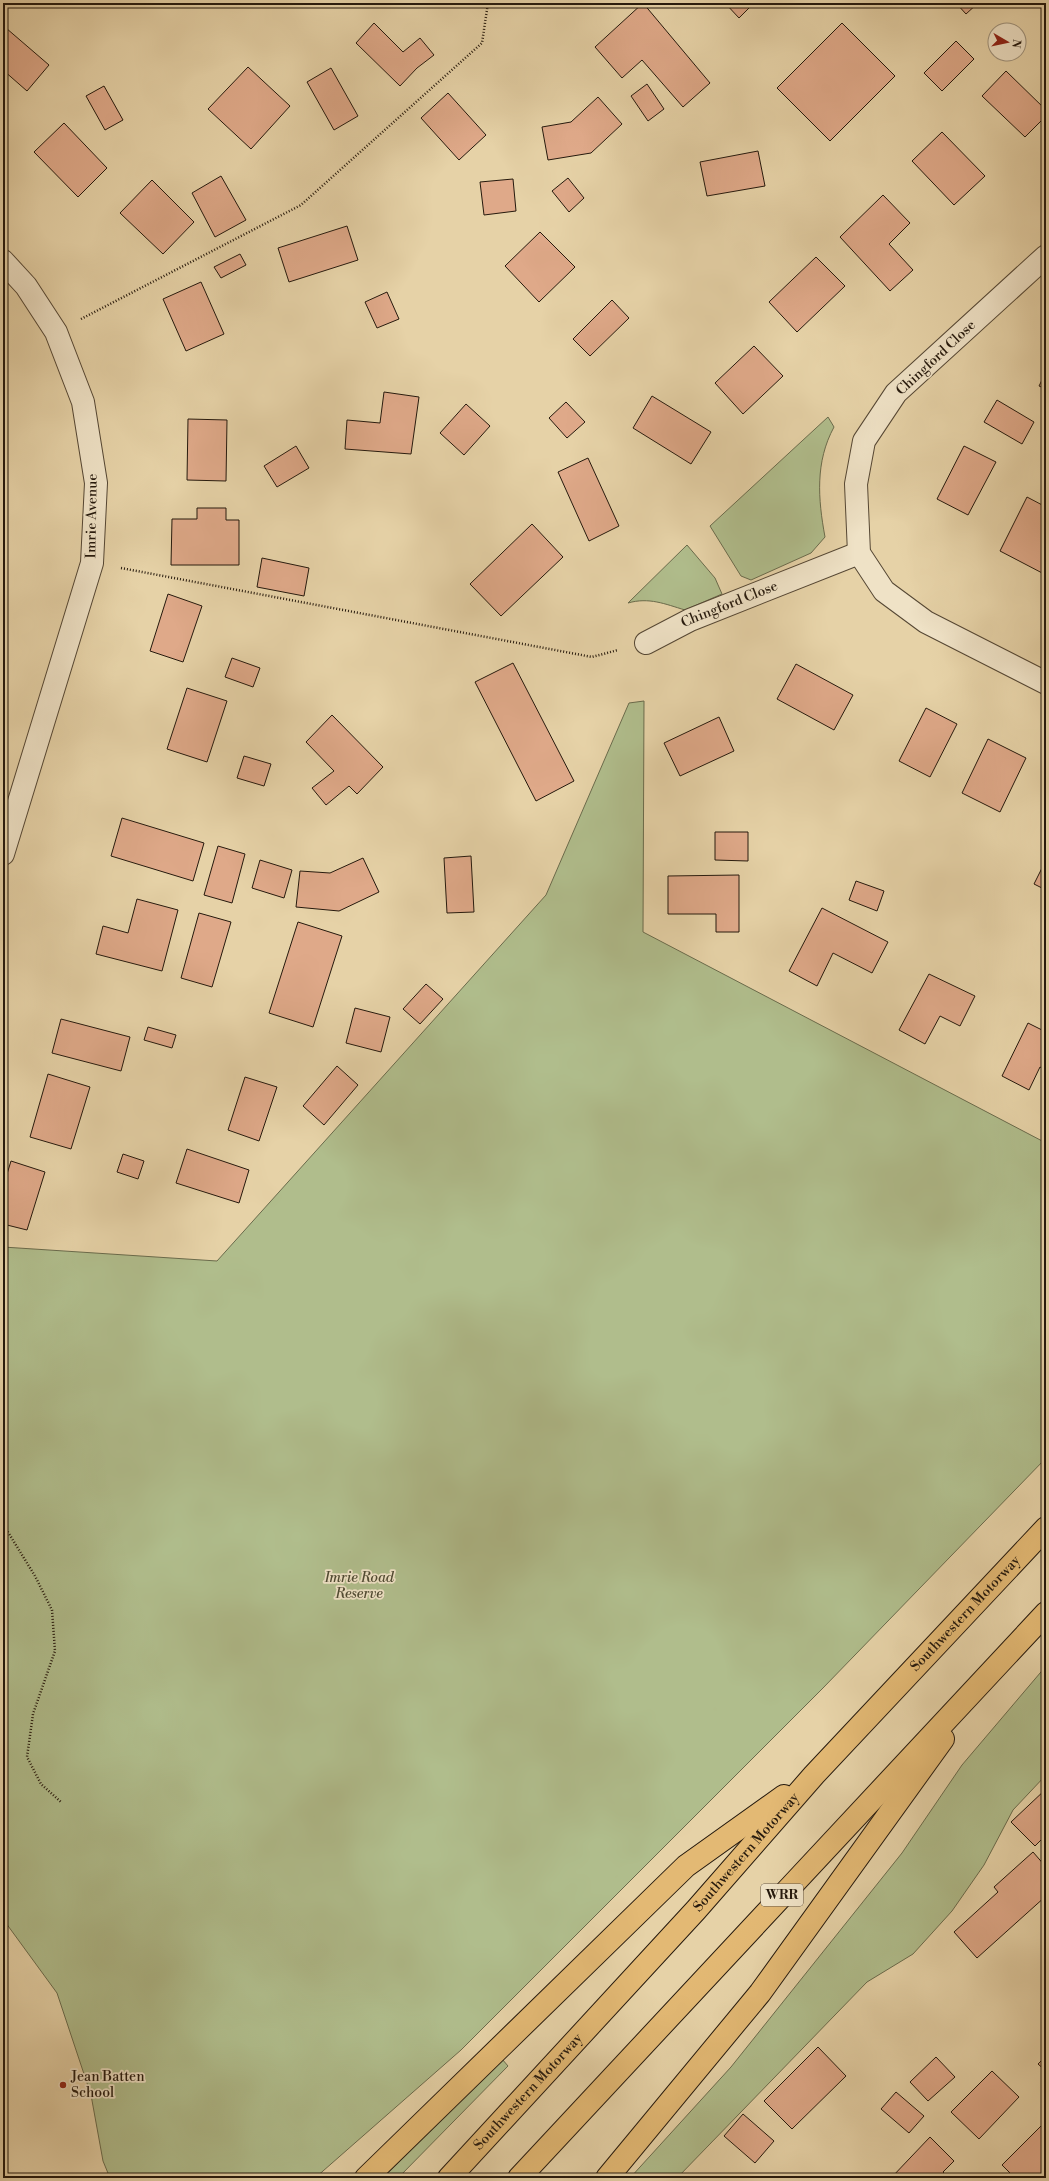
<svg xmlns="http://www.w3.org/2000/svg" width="1049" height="2181" font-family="'Libre Bodoni',serif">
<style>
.green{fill:#b0bd8c;stroke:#6a6b4c}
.building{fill:#dfa989;stroke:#25190d}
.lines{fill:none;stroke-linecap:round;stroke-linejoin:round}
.street-casing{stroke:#554734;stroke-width:24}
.highway-casing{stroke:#25190d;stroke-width:24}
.path{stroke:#25190d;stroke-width:2.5;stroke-dasharray:1 2;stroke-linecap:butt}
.street{stroke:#efe2c6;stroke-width:22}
.highway{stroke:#e3b974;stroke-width:22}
.poi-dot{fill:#8f2418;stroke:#efe2c6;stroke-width:1.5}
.labels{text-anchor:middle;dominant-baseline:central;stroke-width:3.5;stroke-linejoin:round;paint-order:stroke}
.shield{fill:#efe2c6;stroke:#625544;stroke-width:1}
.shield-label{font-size:13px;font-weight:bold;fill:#25190d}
.street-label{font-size:14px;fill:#25190d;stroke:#efe2c6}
.park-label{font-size:14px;font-style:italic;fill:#4f4a33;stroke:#efe2c6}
.poi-label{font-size:14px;fill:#25190d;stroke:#efe2c6;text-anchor:start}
</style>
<rect width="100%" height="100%" fill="#e6d2a7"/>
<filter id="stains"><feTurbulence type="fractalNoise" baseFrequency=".005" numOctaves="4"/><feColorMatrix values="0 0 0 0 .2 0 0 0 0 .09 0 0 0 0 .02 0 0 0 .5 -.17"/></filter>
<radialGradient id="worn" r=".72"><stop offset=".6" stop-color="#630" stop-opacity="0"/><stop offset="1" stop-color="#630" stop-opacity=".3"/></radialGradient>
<g class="green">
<path d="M828,417L834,427C815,462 818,499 825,537L811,553L751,580L741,576L710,526Z"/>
<path d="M687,545L715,578L722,594L685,610C665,604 649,597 628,603Z"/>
<path d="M644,701L643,932L1046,1143V1458L823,1688L461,2050L315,2178H110L103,2161L91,2095L57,1993L3,1919V1247L217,1261L546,895L629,703Z"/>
<path d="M1046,1666V1775L1013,1810L984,1865L952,1911L913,1954L867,1982L677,2178H630L731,2067L902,1853L962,1765Z"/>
<path d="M502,2059L508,2066L398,2178H374Z"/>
</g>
<g class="building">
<path d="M643,3L710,83L683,107L642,60L622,78L595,47Z"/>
<path d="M725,3H754L739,18Z"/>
<path d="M956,3H978L966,14Z"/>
<path d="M374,23L403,52L420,38L434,55L417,68L400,86L356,43Z"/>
<path d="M842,23L895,76L830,141L777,88Z"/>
<path d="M6,28L49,65L27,91L3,70V30Z"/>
<path d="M956,41L974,59L942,91L924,73Z"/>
<path d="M248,67L290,106L251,149L208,109Z"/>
<path d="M331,68L358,116L334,130L307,82Z"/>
<path d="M1006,71L1046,110V116L1025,137L982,96Z"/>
<path d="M647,84L664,109L648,121L631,96Z"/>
<path d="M104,86L123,120L105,130L86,96Z"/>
<path d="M448,93L486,135L459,160L421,118Z"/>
<path d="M598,97L622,124L591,153L548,160L542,127L571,122Z"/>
<path d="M64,123L107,168L78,197L34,152Z"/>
<path d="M942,132L985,176L954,205L912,161Z"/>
<path d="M758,151L765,186L707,196L700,162Z"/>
<path d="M221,176L246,220L215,237L192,193Z"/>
<path d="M568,178L584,198L569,212L552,191Z"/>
<path d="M513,179L516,211L484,215L480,182Z"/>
<path d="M152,180L194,222L163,254L120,213Z"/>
<path d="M883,195L910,223L889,244L913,270L890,291L840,237Z"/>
<path d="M347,226L358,260L289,282L278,248Z"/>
<path d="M540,232L575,267L539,302L505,266Z"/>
<path d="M240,254L246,265L221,278L214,267Z"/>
<path d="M816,257L845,286L797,332L769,302Z"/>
<path d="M201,282L224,334L186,351L163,299Z"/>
<path d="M387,292L399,319L377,328L365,302Z"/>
<path d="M612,300L629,318L590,356L573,339Z"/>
<path d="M754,346L783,376L743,414L715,383Z"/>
<path d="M1046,372V389L1039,386Z"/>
<path d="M384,392L419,397L411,454L345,449L347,420L380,423Z"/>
<path d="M652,396L711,432L691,464L633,428Z"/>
<path d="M997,400L1034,422L1022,444L984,422Z"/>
<path d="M566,402L585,422L567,438L549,418Z"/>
<path d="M466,404L490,426L464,455L440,433Z"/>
<path d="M188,419L227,420L226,481L187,480Z"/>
<path d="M296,446L309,468L277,487L264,466Z"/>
<path d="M964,446L996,462L968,515L937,499Z"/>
<path d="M588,458L619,526L589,541L558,472Z"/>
<path d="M1027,497L1046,507V575L1000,551Z"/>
<path d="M197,508H226V520H239V565H171L172,519H197Z"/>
<path d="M532,524L563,557L501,616L470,584Z"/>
<path d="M262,558L309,568L304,596L257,587Z"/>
<path d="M168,594L202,606L183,662L150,651Z"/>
<path d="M232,658L260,668L253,687L225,677Z"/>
<path d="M513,663L574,781L536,801L475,682Z"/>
<path d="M796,664L853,695L834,730L777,699Z"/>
<path d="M187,688L227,701L207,762L167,749Z"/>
<path d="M926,708L957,724L930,777L899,761Z"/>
<path d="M332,715L383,767L357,794L349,786L326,805L312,788L334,771L306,742Z"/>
<path d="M719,717L734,751L680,776L664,743Z"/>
<path d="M988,739L1026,758L1000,812L962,793Z"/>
<path d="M244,756L271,764L264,786L237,778Z"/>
<path d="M122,818L204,843L193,881L111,856Z"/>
<path d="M715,832H748V861L715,860Z"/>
<path d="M218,846L245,854L232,903L204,895Z"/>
<path d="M471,856L474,912L447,913L444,858Z"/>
<path d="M363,858L379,892L339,911L296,907L300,871L330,873Z"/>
<path d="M260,860L292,870L284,898L252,888Z"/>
<path d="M1046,860V890L1034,884Z"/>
<path d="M739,875V932H716V914H668V876Z"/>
<path d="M856,881L884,891L877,911L849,900Z"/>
<path d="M137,899L178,910L162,971L96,954L103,926L128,933Z"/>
<path d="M822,908L888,942L872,973L833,953L817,986L789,971Z"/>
<path d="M199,913L231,922L212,987L181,978Z"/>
<path d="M298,922L342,936L313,1027L269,1013Z"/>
<path d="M929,974L975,996L960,1026L940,1016L925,1044L899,1030Z"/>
<path d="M426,984L443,999L420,1024L403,1009Z"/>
<path d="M355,1008L390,1017L381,1052L346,1043Z"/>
<path d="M61,1019L130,1037L121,1071L52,1053Z"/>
<path d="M1028,1023L1046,1032V1070L1040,1067L1029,1090L1002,1076Z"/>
<path d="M148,1027L176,1035L172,1048L144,1040Z"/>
<path d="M337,1066L358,1085L324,1125L303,1106Z"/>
<path d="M48,1074L90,1087L71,1149L30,1137Z"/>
<path d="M245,1077L277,1087L259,1141L228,1130Z"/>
<path d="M187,1149L249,1170L239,1203L176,1183Z"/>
<path d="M123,1154L144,1161L138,1179L117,1172Z"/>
<path d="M11,1161L45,1172L27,1230L3,1224V1187Z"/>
<path d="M1046,1789V1835L1035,1846L1011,1822Z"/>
<path d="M1033,1852L1046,1867V1896L977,1958L954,1932L998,1892L994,1887Z"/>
<path d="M818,2047L846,2076L792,2129L764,2101Z"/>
<path d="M1046,2056V2071L1038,2064Z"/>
<path d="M936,2057L955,2077L928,2101L910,2082Z"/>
<path d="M992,2071L1019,2097L979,2139L951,2112Z"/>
<path d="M896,2092L924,2116L909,2133L881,2109Z"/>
<path d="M743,2114L774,2141L755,2163L724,2136Z"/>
<path d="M1043,2124L1046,2127V2171L1039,2178H1015L1002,2165Z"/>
<path d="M930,2137L954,2161L943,2172L949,2178H891Z"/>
</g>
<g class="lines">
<defs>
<g id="street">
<path d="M1046,256L896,393L864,441L856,484L859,553L884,591L926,622L1046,683"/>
<path d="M3,261L26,286L56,332L83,402L96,483L92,563L3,854"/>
<path id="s1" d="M646,643L690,620L859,553"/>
</g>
<g id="highway">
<path d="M366,2178L686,1866L784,1796"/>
<path id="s2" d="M449,2178L696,1910L814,1775L1046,1528"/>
<path d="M519,2178L1046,1613"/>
<path d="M607,2178L760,1993L943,1739"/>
</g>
</defs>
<use href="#street" class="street-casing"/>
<use href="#highway" class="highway-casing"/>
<g class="path">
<path d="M81,319L301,205L482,43L488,3"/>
<path d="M121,568L592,657L618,650"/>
<path d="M3,1524L35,1576L52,1610L55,1651L33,1714L27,1757L41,1784L61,1802"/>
</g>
<use href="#street" class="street"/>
<use href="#highway" class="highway"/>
</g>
<circle class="poi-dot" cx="63" cy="2085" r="4"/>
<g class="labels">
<rect class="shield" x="761" y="1884" width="42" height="22" rx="3"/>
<g class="shield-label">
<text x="782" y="1895">WRR</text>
</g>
<g class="street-label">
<text transform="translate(936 358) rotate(-43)">Chingford Close</text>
<text transform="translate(92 516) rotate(-89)">Imrie Avenue</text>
<text stroke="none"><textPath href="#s1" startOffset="92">Chingford Close</textPath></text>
<text stroke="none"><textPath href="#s2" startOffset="765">Southwestern Motorway</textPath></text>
<text stroke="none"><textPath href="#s2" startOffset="441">Southwestern Motorway</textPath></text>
<text stroke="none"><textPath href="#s2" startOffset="117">Southwestern Motorway</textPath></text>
</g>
<g class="park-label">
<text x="359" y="1578">Imrie Road<tspan x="359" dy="16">Reserve</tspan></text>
</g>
<g class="poi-label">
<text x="71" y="2077">Jean Batten<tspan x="71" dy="16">School</tspan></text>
</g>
</g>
<rect width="1049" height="2181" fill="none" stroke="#e6d2a7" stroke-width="16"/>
<rect x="4" y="4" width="1041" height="2173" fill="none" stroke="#25190d" stroke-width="2"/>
<rect x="8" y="8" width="1033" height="2165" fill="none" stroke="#25190d"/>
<g transform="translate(1007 42) rotate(99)"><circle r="19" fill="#efe2c6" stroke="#9e927c"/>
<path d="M0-3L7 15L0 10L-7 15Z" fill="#8f2418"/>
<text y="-6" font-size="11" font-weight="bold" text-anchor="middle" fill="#25190d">N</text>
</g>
<rect width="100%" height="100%" filter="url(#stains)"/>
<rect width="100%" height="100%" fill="url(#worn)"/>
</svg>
